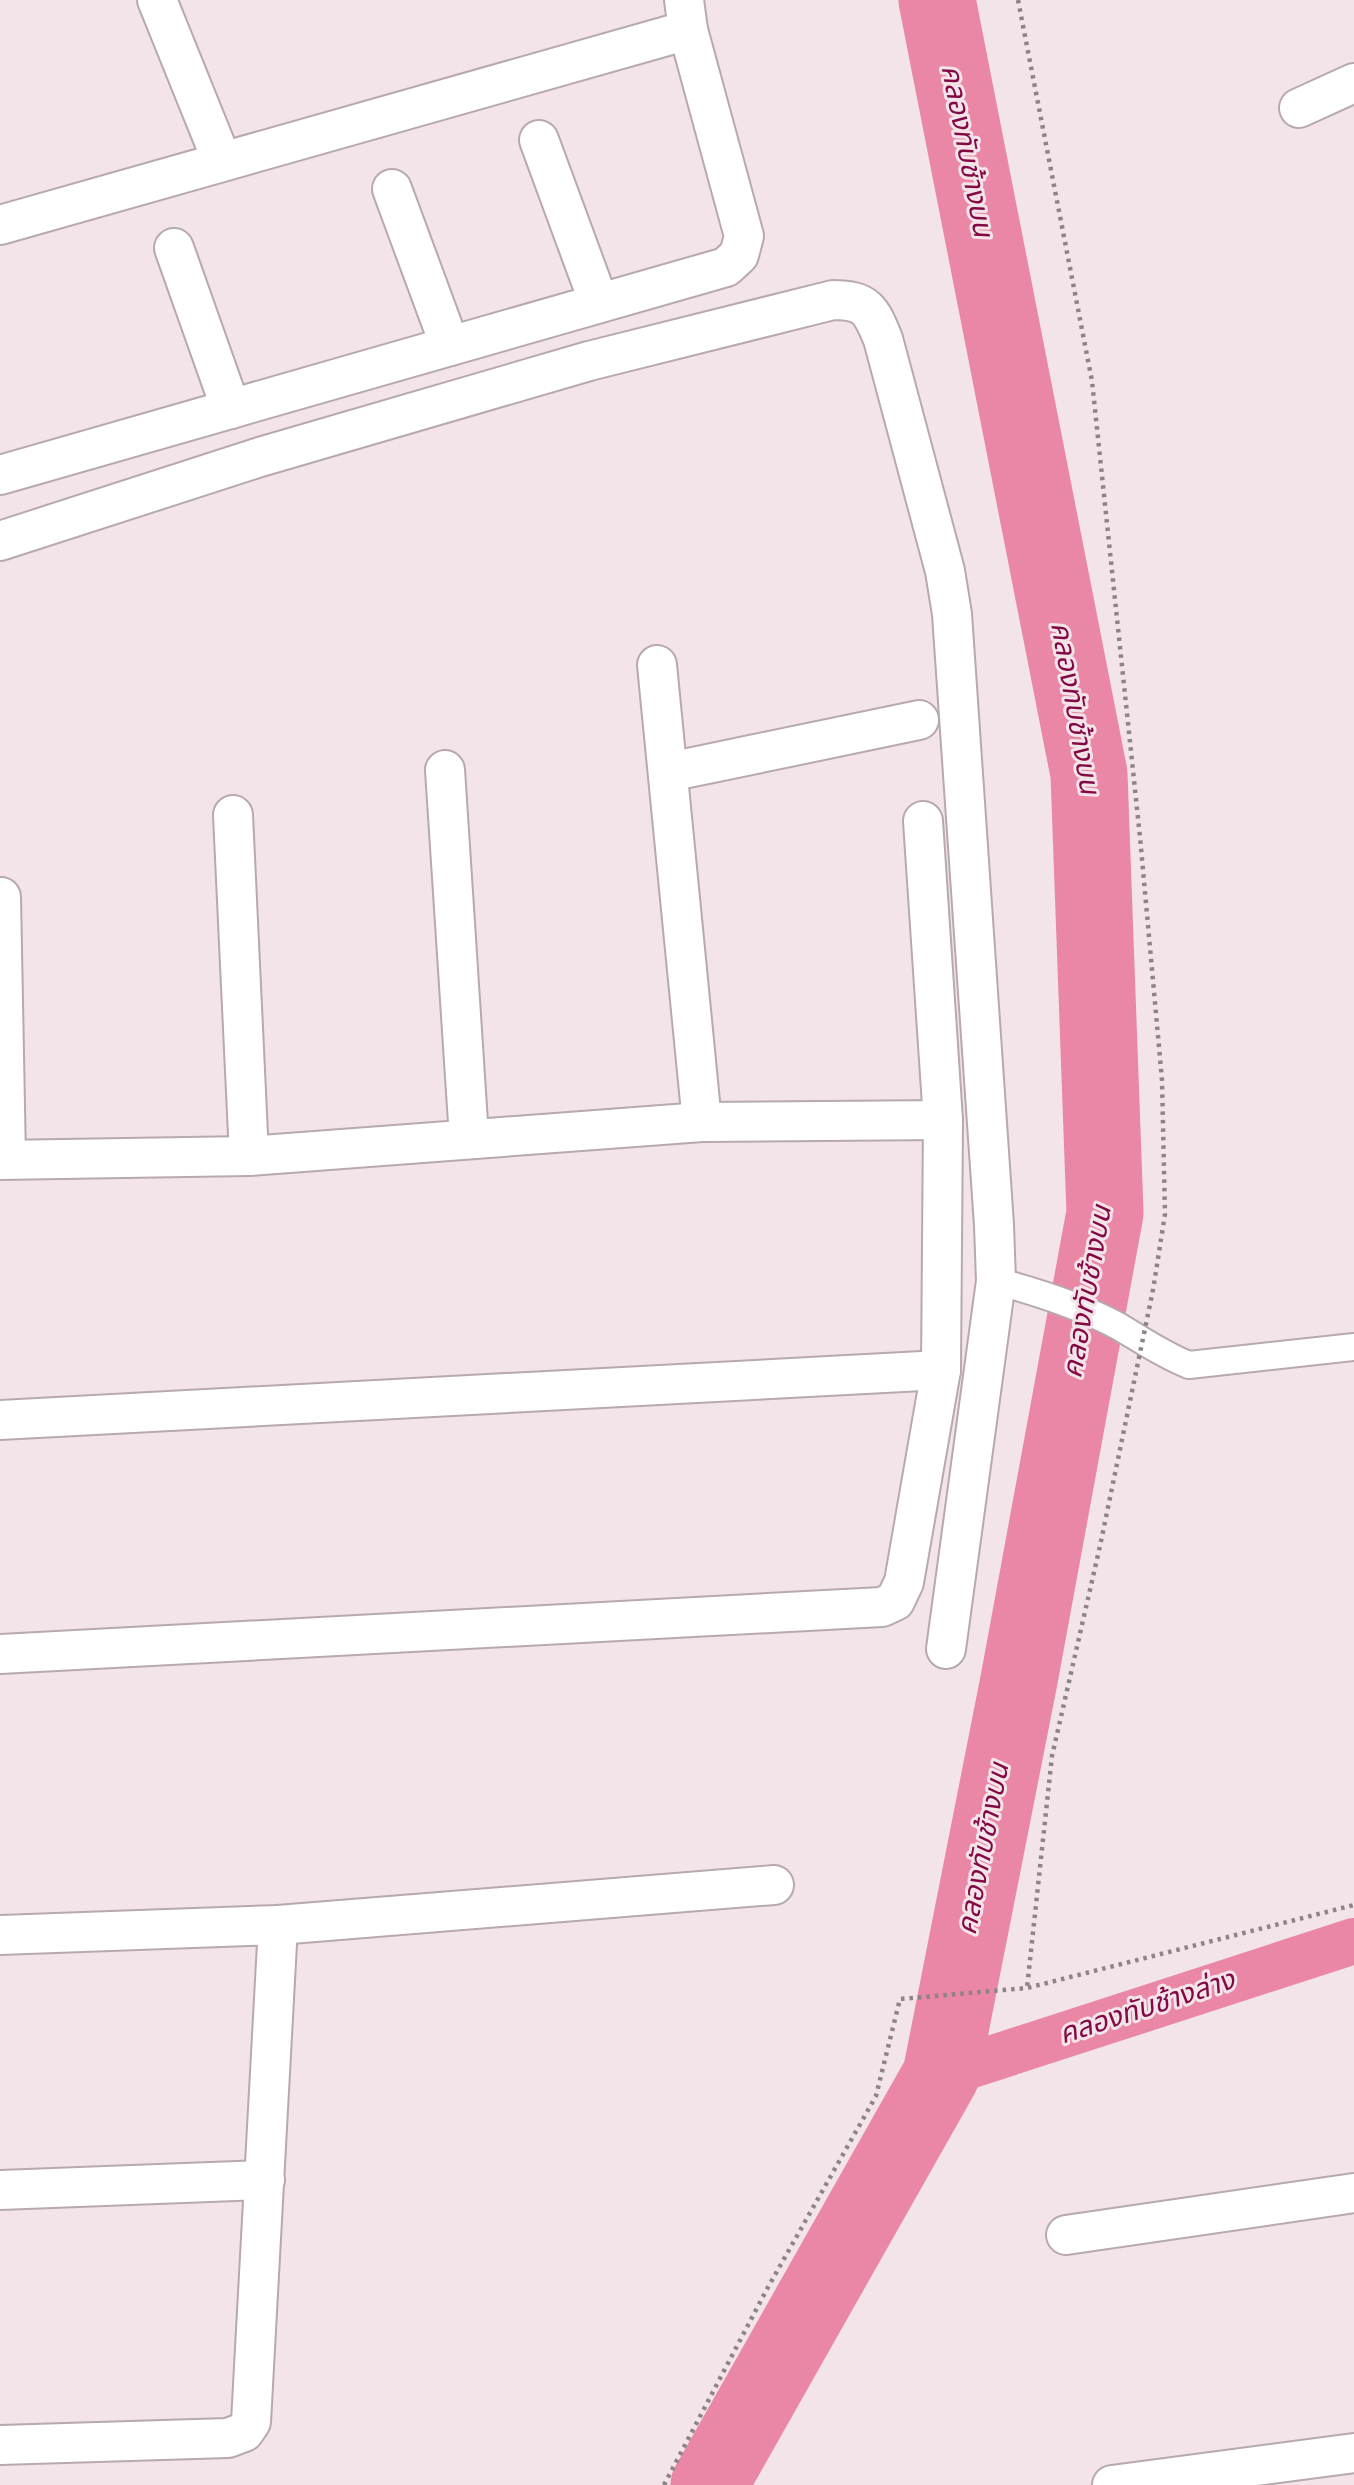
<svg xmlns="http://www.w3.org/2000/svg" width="1354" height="2485" font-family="'Alegreya Sans','Noto Sans Thai',sans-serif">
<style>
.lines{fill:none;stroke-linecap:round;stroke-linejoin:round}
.canal{stroke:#ea86a6;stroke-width:46}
.river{stroke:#ea86a6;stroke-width:77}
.lane-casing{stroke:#b7a9ac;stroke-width:30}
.street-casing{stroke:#b7a9ac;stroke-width:42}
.path{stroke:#8e8487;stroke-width:4.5;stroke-dasharray:3.5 5;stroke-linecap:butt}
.lane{stroke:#fff;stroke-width:26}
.street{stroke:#fff;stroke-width:38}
.path-bridge{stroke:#8e8487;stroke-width:4.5;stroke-dasharray:3.5 5;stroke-linecap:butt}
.labels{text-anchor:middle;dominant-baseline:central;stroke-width:6;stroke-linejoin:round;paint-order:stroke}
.water-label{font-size:28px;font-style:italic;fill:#830843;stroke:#f2e4e8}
</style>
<rect width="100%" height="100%" fill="#f2e4e8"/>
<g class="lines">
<path class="canal" d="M941,2075L1354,1941"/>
<path class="river" d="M709,2485L941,2075L1019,1680L1105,1213L1089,774L937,0"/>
<defs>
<path id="lane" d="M996,1281C1037,1292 1081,1306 1118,1326C1142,1340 1163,1355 1189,1365L1354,1347"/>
<g id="street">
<path d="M157,0L222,161"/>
<path d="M1299,108L1354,83"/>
<path d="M539,140L599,303"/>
<path d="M392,189L450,346"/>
<path d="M0,225L688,30"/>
<path d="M174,248L231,409"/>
<path d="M0,475L726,267L739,255L744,236L688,30L684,0"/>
<path d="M0,541L260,457L589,361L833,300C867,300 871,310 883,339L945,571L952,614L994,1225L996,1281L946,1649"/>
<path d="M657,665L702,1122"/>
<path d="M445,770L469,1138"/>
<path d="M669,772L919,720"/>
<path d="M233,815L249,1156"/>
<path d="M1,897L6,1159"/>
<path d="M0,1160L249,1156L702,1122L943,1120"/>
<path d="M0,1420L941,1370"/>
<path d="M0,1654L882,1607L895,1601L904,1582L941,1370L943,1120L923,821"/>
<path d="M0,1935L278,1925L774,1885"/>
<path d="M0,2190L265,2180"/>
<path d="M1066,2235L1354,2193"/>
<path d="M0,2445L228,2438L244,2432L251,2422L278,1925"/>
<path d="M1112,2485L1354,2453"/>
</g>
</defs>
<use href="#lane" class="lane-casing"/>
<use href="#street" class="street-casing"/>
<path class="path" d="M664,2485L767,2289L876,2096L900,1999L1027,1988L1354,1905"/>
<use href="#lane" class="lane"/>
<use href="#street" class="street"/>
<path class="path-bridge" d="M1018,0L1092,381L1140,837L1162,1080L1165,1214L1153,1290L1100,1546L1052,1756L1027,1988"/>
</g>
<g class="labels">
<g class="water-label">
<text transform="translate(966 151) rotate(79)">คลองทับช้างบน</text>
<text transform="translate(1074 708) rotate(80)">คลองทับช้างบน</text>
<text transform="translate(1088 1292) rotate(-80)">คลองทับช้างบน</text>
<text transform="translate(984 1849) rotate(-79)">คลองทับช้างบน</text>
<text transform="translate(1147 2008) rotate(-18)">คลองทับช้างล่าง</text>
</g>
</g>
</svg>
